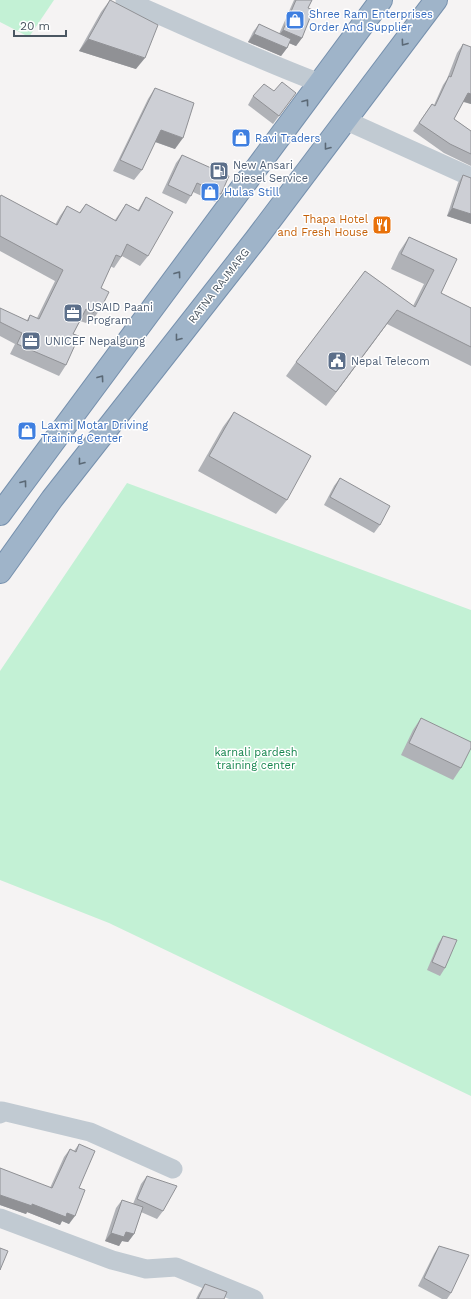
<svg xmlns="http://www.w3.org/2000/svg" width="471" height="1299" font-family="'Work Sans',sans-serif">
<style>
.green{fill:#c3f1d5}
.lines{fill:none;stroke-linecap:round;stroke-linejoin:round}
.trunk-casing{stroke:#7690ad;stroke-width:24}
.minor{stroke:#c1cad2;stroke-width:19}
.trunk{stroke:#9fb4c9;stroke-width:22}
.wall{fill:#b0b2b7}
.shaded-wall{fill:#909195}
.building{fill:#cdcfd5;stroke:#909195}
.oneway{stroke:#5b6976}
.labels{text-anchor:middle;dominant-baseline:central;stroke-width:3;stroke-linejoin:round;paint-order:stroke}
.shop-label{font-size:11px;fill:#366cbe;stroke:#fff;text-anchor:start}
.service-label{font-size:11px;fill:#4e5e75;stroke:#fff;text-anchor:start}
.food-label{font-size:11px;fill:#c56008;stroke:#fff;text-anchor:end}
.street-label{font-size:11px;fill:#4a5661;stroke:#fff}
.park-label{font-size:11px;fill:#17864f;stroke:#fff}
</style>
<rect width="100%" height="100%" fill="#f5f3f3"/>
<g class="green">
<path d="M0,0H54L29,37L0,22Z"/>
<path d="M127,483L471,610V1096L109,923L0,880V671Z"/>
</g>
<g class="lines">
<defs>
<g id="trunk">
<path d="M0,514L381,0"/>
<path d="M0,572L52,499L256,239L436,0"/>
</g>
</defs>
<use href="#trunk" class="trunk-casing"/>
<g class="minor">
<path d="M125,0C190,28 254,58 320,83"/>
<path d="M347,121L471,177"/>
<path d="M0,1114L2,1111L90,1132L173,1169"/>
<path d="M0,1218L112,1260L146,1269L176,1267L254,1299"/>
</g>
<use href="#trunk" class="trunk"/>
</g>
<g class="wall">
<path d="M110,0L136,69L79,51L101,12Z"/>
<path d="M294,0H312L308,8L302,38L296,46L289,43L287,48L281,56L248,42L253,32L259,24L279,34Z"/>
<path d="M463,44L471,104L463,102L454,119L471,131V166L444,153L413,131L432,104L434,105L443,85L447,79L457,53Z"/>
<path d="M155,88L175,149L155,142L142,170L134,180L113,171L148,99Z"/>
<path d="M274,91L290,101L273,124L248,105L253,96Z"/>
<path d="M182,155L221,194L215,202L193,192L186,204L162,193L176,163Z"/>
<path d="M463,175L471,178V224L447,216L458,183Z"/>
<path d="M0,196L55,225L60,216L67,206L79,213L86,204L115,220L126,204L138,210L146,197L148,256L140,266L122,256L114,268L110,266L101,288V308L94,318L91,317L86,323L80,321L73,334L66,365L59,376L10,354L15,344L0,336V322L27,320L30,315L37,318L55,281L0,251Z"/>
<path d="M409,237L457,259L441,293L471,308V366L387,324L326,406L286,376L296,362L365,271L413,306L424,284L391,269L399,252Z"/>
<path d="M234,412L287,500L276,514L198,471L223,427Z"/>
<path d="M340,478L380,525L374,533L324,505L334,486Z"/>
<path d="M421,718L461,768L453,780L401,755L413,730Z"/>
<path d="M443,936L445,968L440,976L427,970L438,944Z"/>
<path d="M79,1144V1188L69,1224L62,1221L60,1225L27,1212L26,1214L0,1205V1168L50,1188L64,1157L70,1149L74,1151Z"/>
<path d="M147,1176L163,1211L157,1219L141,1212L134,1234L128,1242L122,1241L119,1246L105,1241L116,1208L122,1200L133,1204L141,1184Z"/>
<path d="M439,1246L451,1293L447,1299H442L418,1286L434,1254Z"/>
<path d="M205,1284L224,1299H196L199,1293Z"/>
</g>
<g class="shaded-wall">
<path d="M283,30L302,38L296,46L277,38Z"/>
<path d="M254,34L287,48L281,56L248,42Z"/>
<path d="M88,39L145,58L136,69L79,51Z"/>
<path d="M468,93L471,94V104L462,101Z"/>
<path d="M161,130L183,138L175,149L153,141Z"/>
<path d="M452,208L471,214V224L447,216Z"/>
<path d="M397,310L387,324L326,406L336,392Z"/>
<path d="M0,1195L67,1213L75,1216L69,1224L62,1221L60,1225L27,1212L26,1214L0,1205Z"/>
<path d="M126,1232L134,1234L128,1242L122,1241L119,1246L105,1241L111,1233Z"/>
</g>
<g class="building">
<path d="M110,0L158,25L145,58L88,39Z"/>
<path d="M296,0H312L308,8L313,10L302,38L283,30Z"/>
<path d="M259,24L291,39L287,48L254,34Z"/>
<path d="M463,44L471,47V94L468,93L454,119L471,131V154L450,144L419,123L432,104L435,106L449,76L451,77Z"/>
<path d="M282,82L296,93L279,116L253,96L264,84L274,91Z"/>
<path d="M155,88L194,103L183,138L161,130L142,170L120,160Z"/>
<path d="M182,155L229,176L221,194L197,183L191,196L168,185Z"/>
<path d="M463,175L471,178V214L452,208Z"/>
<path d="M1,195L57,225L67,206L80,213L86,204L116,221L126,204L139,211L146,197L173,212L148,256L127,244L121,257L116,255L101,288L109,292L101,308L97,306L93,313L86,309L73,334L79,336L66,365L17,344L22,333L0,322V308L28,321L30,315L39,319L63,270L0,236V197Z"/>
<path d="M409,237L457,259L441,293L471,308V347L397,310L336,392L296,362L365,271L415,307L434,270L401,254Z"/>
<path d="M234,412L311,456L287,500L209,456Z"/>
<path d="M340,478L390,506L380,525L330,497Z"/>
<path d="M421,718L471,742V748L461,768L409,743Z"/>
<path d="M443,936L457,940L445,968L432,962Z"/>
<path d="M79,1144L95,1151L79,1188L85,1190L75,1216L67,1213L66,1217L32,1204V1206L0,1195V1168L52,1188L70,1149L76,1152Z"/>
<path d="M147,1176L177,1186L163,1211L137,1199Z"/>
<path d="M122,1200L143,1207L134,1234L126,1232L124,1237L111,1233Z"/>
<path d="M439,1246L469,1255L451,1293L424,1278Z"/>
<path d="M0,1248L8,1251L0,1270Z"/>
<path d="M205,1284L227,1292L224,1299H198Z"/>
</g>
<defs><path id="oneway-chevron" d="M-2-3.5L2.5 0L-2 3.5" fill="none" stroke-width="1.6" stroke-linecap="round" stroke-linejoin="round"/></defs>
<g class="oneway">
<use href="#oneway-chevron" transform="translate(404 43) rotate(126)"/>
<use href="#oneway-chevron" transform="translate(306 102) rotate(-53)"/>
<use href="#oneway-chevron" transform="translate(327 147) rotate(128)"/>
<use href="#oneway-chevron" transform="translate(178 274) rotate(-54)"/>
<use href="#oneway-chevron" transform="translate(178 338) rotate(128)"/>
<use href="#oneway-chevron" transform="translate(101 378) rotate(-54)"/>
<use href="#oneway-chevron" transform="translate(81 462) rotate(128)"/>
<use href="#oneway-chevron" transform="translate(24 483) rotate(-53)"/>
</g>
<defs>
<symbol id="shop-square" viewBox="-11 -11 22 22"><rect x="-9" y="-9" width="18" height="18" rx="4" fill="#3f7fe0" stroke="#fff"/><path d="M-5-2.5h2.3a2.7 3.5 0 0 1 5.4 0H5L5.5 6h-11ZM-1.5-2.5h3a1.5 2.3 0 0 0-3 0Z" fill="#fff"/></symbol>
<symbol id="fuel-square" viewBox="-11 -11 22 22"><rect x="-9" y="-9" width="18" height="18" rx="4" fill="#5c6f8a" stroke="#fff"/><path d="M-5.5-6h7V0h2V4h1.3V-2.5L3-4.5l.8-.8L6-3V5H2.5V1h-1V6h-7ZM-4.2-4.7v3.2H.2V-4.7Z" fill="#fff"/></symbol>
<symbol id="restaurant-square" viewBox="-11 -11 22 22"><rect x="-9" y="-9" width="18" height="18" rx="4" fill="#e8710a" stroke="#fff"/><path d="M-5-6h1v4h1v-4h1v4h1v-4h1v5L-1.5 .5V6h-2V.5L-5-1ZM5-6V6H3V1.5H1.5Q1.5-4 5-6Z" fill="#fff"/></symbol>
<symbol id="office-square" viewBox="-11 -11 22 22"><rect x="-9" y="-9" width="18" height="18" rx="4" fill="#5c6f8a" stroke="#fff"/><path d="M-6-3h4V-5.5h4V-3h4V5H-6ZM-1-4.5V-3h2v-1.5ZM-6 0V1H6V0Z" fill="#fff"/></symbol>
<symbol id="civic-square" viewBox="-11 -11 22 22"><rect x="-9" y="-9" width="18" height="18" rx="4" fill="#5c6f8a" stroke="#fff"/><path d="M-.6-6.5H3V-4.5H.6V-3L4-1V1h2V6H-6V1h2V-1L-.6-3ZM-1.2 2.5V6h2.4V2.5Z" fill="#fff"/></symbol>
</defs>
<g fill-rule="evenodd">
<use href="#shop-square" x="284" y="9" width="22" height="22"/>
<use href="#shop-square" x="230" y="127" width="22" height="22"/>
<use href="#fuel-square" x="208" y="160" width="22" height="22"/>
<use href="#shop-square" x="199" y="181" width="22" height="22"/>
<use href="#restaurant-square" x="371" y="214" width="22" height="22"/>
<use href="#office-square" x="62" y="302" width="22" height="22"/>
<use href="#office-square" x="20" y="330" width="22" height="22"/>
<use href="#civic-square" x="326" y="350" width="22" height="22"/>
<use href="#shop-square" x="16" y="420" width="22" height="22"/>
</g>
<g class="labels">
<g class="shop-label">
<text x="309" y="14">Shree Ram Enterprises<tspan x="309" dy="13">Order And Supplier</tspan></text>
<text x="255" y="138">Ravi Traders</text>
<text x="224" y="192">Hulas Still</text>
<text x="41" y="425">Laxmi Motar Driving<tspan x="41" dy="13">Training Center</tspan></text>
</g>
<g class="service-label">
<text x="233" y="165">New Ansari<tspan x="233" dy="13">Diesel Service</tspan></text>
<text x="87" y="307">USAID Paani<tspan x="87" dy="13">Program</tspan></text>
<text x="45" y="341">UNICEF Nepalgung</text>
<text x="351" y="361">Nepal Telecom</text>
</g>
<g class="food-label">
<text x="368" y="219">Thapa Hotel<tspan x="368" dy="13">and Fresh House</tspan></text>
</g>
<g class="street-label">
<text transform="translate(219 286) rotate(-52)">RATNA RAJMARG</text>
</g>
<g class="park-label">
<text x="256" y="752">karnali pardesh<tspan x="256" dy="13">training center</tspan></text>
</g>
</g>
<path d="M14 30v6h52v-6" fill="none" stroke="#4a5661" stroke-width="2"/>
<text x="20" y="30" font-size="12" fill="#4a5661" stroke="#ffffff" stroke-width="3" paint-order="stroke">20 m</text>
</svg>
